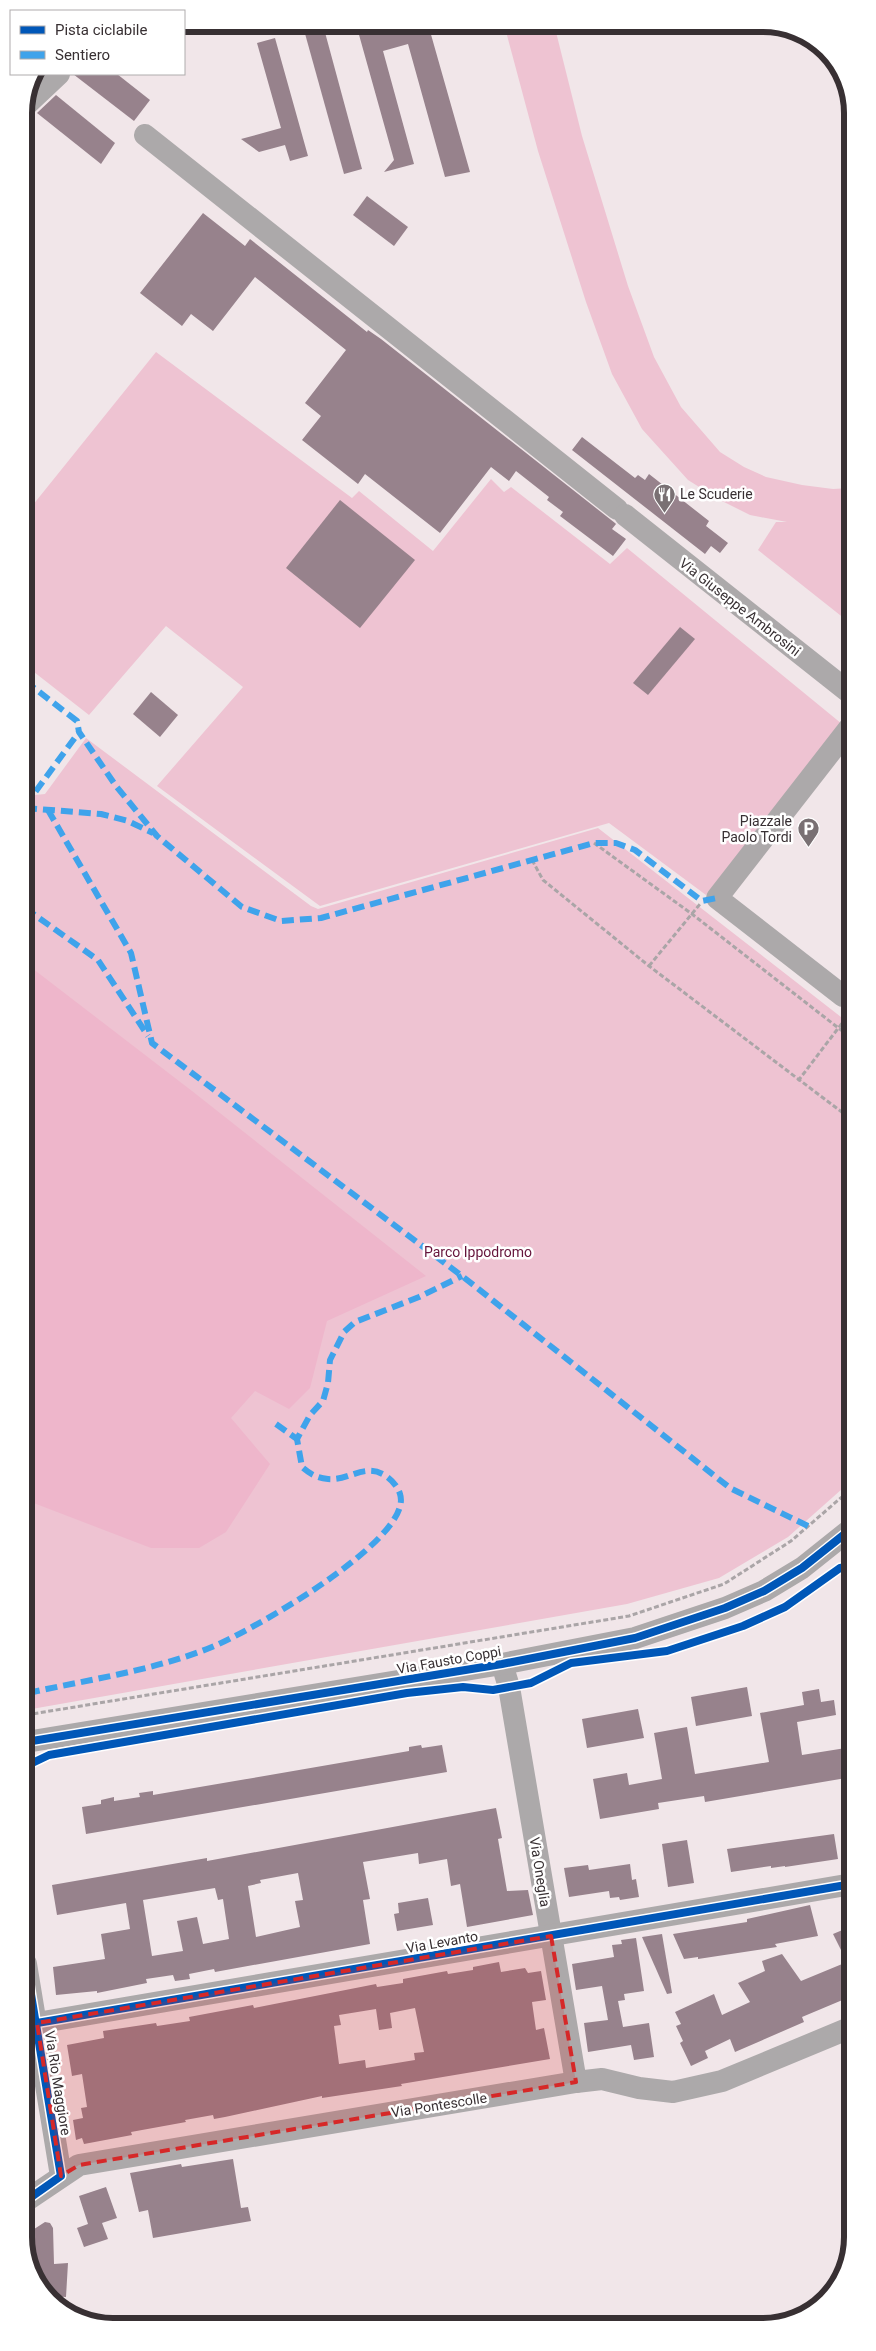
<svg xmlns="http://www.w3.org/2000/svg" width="876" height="2351" font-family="Roboto,sans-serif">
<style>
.green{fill:#eec3d2}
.forest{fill:#eeb6cb}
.building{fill:#97828c;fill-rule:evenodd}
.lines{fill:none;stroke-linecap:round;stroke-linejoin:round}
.path{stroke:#aaa5a7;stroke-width:3;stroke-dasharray:5 2.5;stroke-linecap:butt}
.minor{stroke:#aca9aa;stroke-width:22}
.quiet{stroke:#3fa3eb;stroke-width:6;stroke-dasharray:12 6;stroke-linecap:butt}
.cycleway-casing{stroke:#fff;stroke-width:11}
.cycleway{stroke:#0057b8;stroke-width:8}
.marked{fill:#d62828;fill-opacity:0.2;stroke:#d62828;stroke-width:4;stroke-dasharray:10 6;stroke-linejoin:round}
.labels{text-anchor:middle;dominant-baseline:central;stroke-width:5;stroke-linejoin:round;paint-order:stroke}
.poi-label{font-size:14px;fill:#383033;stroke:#fff;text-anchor:start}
.street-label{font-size:14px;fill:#383033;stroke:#fff}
.park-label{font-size:14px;fill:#65143b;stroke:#fff}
.rim{fill:none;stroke:#383033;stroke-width:6}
</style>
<rect width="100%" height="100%" fill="#f1e6e9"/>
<g class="green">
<path d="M504,24H554L582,136L628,286L654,357L681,407L720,452L744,467L766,477L802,485L833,489L850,488V623L758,550L776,522H787L750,515L720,500L688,480L642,429L612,374L586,302L538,151Z"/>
<path d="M156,352L352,498L359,491L433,551L491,479L504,492L511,487L610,564L627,548L842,724L706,895L609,823L320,906L157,786L243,687L166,626L89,715L25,665L24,516Z"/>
<path d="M86,738L311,906L318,909L598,828L850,1024L851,1481L788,1537L719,1578L627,1604L26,1710L25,796L45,794Z"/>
</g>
<path class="forest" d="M28,965L192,1091L426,1276L327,1321L310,1388L289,1409L255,1391L231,1418L270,1464L226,1532L199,1548H151L31,1502L26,1482L25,966Z"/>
<g class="building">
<path d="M356,24H428L470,172L445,177L408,44L383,51L414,164L384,172L394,160Z"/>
<path d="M323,25L362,169L344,174L304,30Z"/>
<path d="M275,38L308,156L290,161L285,145L259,152L241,139L281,128L257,43Z"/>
<path d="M73,74H117L150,100L134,121Z"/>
<path d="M56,95L115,143L101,164L37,113Z"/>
<path d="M367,196L408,227L394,246L353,215Z"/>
<path d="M203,213L245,246L250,239L367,332L368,330L381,339L615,523L616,524L612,529L626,539L613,556L560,516L563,512L547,500L549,497L516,471L509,481L491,467L440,533L365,474L358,484L302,440L321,416L305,403L346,350L255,277L213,331L191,314L182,326L140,293Z"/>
<path d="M582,437L635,478L638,475L645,480L649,474L709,521L706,526L728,543L720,553L711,546L705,554L572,450Z"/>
<path d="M340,500L415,560L360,628L286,568Z"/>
<path d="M680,627L695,639L648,695L633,683Z"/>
<path d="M151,692L178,715L160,737L133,714Z"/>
<path d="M747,1687L752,1716L696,1726L691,1697Z"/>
<path d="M819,1689L821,1702L834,1700L836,1715L797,1722L802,1755L852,1747V1777L705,1802L704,1796L658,1803L659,1809L600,1819L593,1779L627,1773L629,1785L662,1779L654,1733L687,1727L695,1774L769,1762L760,1713L804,1705L802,1692Z"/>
<path d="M638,1709L644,1738L587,1748L582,1719Z"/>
<path d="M421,1745L422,1748L442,1745L447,1772L86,1834L82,1807L101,1804V1800L114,1797V1801L140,1797L139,1793L153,1791V1795L270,1775L409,1751V1747Z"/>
<path d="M496,1808L502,1838L498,1839L507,1891L528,1890L533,1915L467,1927L460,1884L451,1886L447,1859L419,1864L418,1853L363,1862L370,1899L363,1900L370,1944L215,1972L214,1969L189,1974L190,1979L175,1981L173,1975L146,1979L147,1983L97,1993V1991L56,1995L53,1967L105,1959L101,1934L130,1929L126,1903L57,1915L52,1885L207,1858V1861ZM298,1873L303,1900L295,1901L300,1927L256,1937L248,1886L261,1883L260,1880ZM215,1888L218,1900L223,1899L229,1939L203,1944L197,1917L177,1921L183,1951L152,1956L143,1900Z"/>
<path d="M834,1834L838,1859L785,1867V1866L771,1868V1866L731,1872L727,1849Z"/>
<path d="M687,1840L694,1883L668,1887L662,1844Z"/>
<path d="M630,1864L632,1880L636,1879L639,1897L620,1900L619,1897L610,1898L609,1891L569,1897L564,1868L588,1865L589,1870Z"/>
<path d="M428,1898L433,1925L397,1931L394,1914L399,1913L398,1903Z"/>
<path d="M810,1905L818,1936L775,1944L777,1947L698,1959V1957L684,1959L673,1934L747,1922V1919Z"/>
<path d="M852,1926V1996L802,2017L804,2022L735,2052L730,2039L705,2051L708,2058L691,2066L680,2043L683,2041L676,2026L681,2024L675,2012L714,1994L722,2015L750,2002L738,1983L765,1971L762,1961L782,1954L801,1981L847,1962L833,1934Z"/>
<path d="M662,1934L672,1993L667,1994L642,1937Z"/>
<path d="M636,1938L644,1991L624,1994L625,2000L618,2001L623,2027L649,2023L654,2057L634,2060L631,2045L588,2052L584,2023L608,2020L602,1986L576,1990L572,1964L614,1957L612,1945L622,1944L621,1940Z"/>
<path d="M499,1962L501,1972L525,1968L528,1973L541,1971L546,2000L532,2002L536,2030L544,2028L550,2059L401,2084L402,2086L322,2098V2096L225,2117L214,2119L213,2115L185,2120L186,2122L131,2132L132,2135L84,2144L82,2138L76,2140L73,2120L83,2118L81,2108L87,2107L82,2074L72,2076L67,2045L104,2038L103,2031L156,2023L157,2026L190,2021L189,2017L253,2005L254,2008L376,1984L377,1987L403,1983V1979L447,1971L448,1974L473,1970V1967ZM415,2008L424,2052L414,2053L415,2060L366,2068L365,2060L339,2064L334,2026L341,2025L339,2015L376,2009L379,2030L392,2028L390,2013Z"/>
<path d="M233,2159L241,2208L248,2207L251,2221L153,2238L148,2210L139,2212L130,2173L181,2164L182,2167Z"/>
<path d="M106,2187L117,2218L102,2223L108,2239L84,2247L77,2228L88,2224L79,2196Z"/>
<path d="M45,2222L50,2223L53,2228L54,2264L68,2263L66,2297L49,2296L29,2264L28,2233Z"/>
</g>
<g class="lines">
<g class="path">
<path d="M594,843L692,914L850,1037"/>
<path d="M532,860L543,880L649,966L851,1119"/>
<path d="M649,966L700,904"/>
<path d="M798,1081L849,1014"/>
<path d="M26,1715L629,1616L724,1584L791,1541L851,1489"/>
</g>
<g class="minor">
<path d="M24,107L59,74"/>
<path d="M145,135L617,509"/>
<path d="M625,515L850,693"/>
<path d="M850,727L717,898L843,996L850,987"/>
<path d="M502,1664L509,1687L576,2082"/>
<path d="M26,1742L502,1664L635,1638L725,1608L764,1591L802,1568L851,1529"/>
<path d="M26,1964L61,2176"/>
<path d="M37,2023L852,1884"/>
<path d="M27,2200L79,2165L576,2082L602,2079L639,2088L673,2092L722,2081L852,2027"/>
</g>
<g class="quiet">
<path d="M25,681L77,721L79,732L116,786L157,836L242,907L281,921L321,918L594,843H616L635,850L702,901L717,898"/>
<path d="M25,806L79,732"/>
<path d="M25,808L101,814L128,821L153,833"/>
<path d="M48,810L131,953L152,1043L462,1276L730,1488L808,1526"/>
<path d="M25,908L98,960L148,1036"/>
<path d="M276,1424L297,1439"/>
<path d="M26,1615L29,1640L27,1715L32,1765"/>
<path d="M28,1693C87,1680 150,1671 207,1649C245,1635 415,1539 400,1494C398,1487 392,1480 386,1476C364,1462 350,1481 328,1479C317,1478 310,1474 302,1467L297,1439L310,1415L323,1401L328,1383L330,1360L344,1332L355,1322L419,1297L462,1276"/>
</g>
<defs>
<g id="cycleway">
<path d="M26,1742L502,1664L635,1638L725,1608L764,1591L802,1568L851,1529"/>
<path d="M26,1766L49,1755L407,1693L463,1687L493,1690L531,1683L571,1663L667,1651L743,1626L785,1607L840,1568L851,1566"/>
<path d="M26,1964L61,2176L27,2200"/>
<path d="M37,2023L852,1884"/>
</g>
</defs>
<use href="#cycleway" class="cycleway-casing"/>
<use href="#cycleway" class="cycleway"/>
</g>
<path class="marked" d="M551,1936L576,2082L79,2165L61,2176L37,2023Z"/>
<defs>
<symbol id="restaurant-pin" viewBox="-11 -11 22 30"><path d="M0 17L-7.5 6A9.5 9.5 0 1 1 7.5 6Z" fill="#797073" stroke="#fff"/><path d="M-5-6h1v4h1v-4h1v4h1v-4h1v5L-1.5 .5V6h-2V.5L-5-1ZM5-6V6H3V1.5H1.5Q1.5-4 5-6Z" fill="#fff"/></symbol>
<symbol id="parking-pin" viewBox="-11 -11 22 30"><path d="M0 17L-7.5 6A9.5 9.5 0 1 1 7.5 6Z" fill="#797073" stroke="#fff"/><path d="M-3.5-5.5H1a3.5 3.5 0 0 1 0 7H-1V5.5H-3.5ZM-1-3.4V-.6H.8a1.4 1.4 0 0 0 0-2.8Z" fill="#fff"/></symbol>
</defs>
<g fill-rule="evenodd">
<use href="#restaurant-pin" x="652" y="482" width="25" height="34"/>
<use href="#parking-pin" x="796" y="816" width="25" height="34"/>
</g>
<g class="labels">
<g class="poi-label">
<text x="680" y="494">Le Scuderie</text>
<text x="792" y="821" text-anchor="end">Piazzale<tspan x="792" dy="16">Paolo Tordi</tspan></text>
</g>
<g class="street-label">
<text transform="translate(740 607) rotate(38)">Via Giuseppe Ambrosini</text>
<text transform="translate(449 1660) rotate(-10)">Via Fausto Coppi</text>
<text transform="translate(540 1872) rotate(81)">Via Oneglia</text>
<text transform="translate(442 1942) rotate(-10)">Via Levanto</text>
<text transform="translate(58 2083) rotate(81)">Via Rio Maggiore</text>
<text transform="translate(439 2105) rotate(-9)">Via Pontescolle</text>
</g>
<g class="park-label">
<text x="478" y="1252">Parco Ippodromo</text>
</g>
</g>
<path d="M0 0H876V2351H0ZM113 32H763A81 81 0 0 1 844 113V2237A81 81 0 0 1 763 2318H113A81 81 0 0 1 32 2237V113A81 81 0 0 1 113 32Z" fill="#fff" fill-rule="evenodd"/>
<path class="rim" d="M113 32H763A81 81 0 0 1 844 113V2237A81 81 0 0 1 763 2318H113A81 81 0 0 1 32 2237V113A81 81 0 0 1 113 32Z"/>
<rect x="10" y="10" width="175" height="65" fill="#ffffff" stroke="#afacad"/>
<rect x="20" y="26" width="25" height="8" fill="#0057b8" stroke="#afacad"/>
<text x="55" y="35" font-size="15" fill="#383033">Pista ciclabile</text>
<rect x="20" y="51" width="25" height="8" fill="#3fa3eb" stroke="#afacad"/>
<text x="55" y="60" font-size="15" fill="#383033">Sentiero</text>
</svg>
